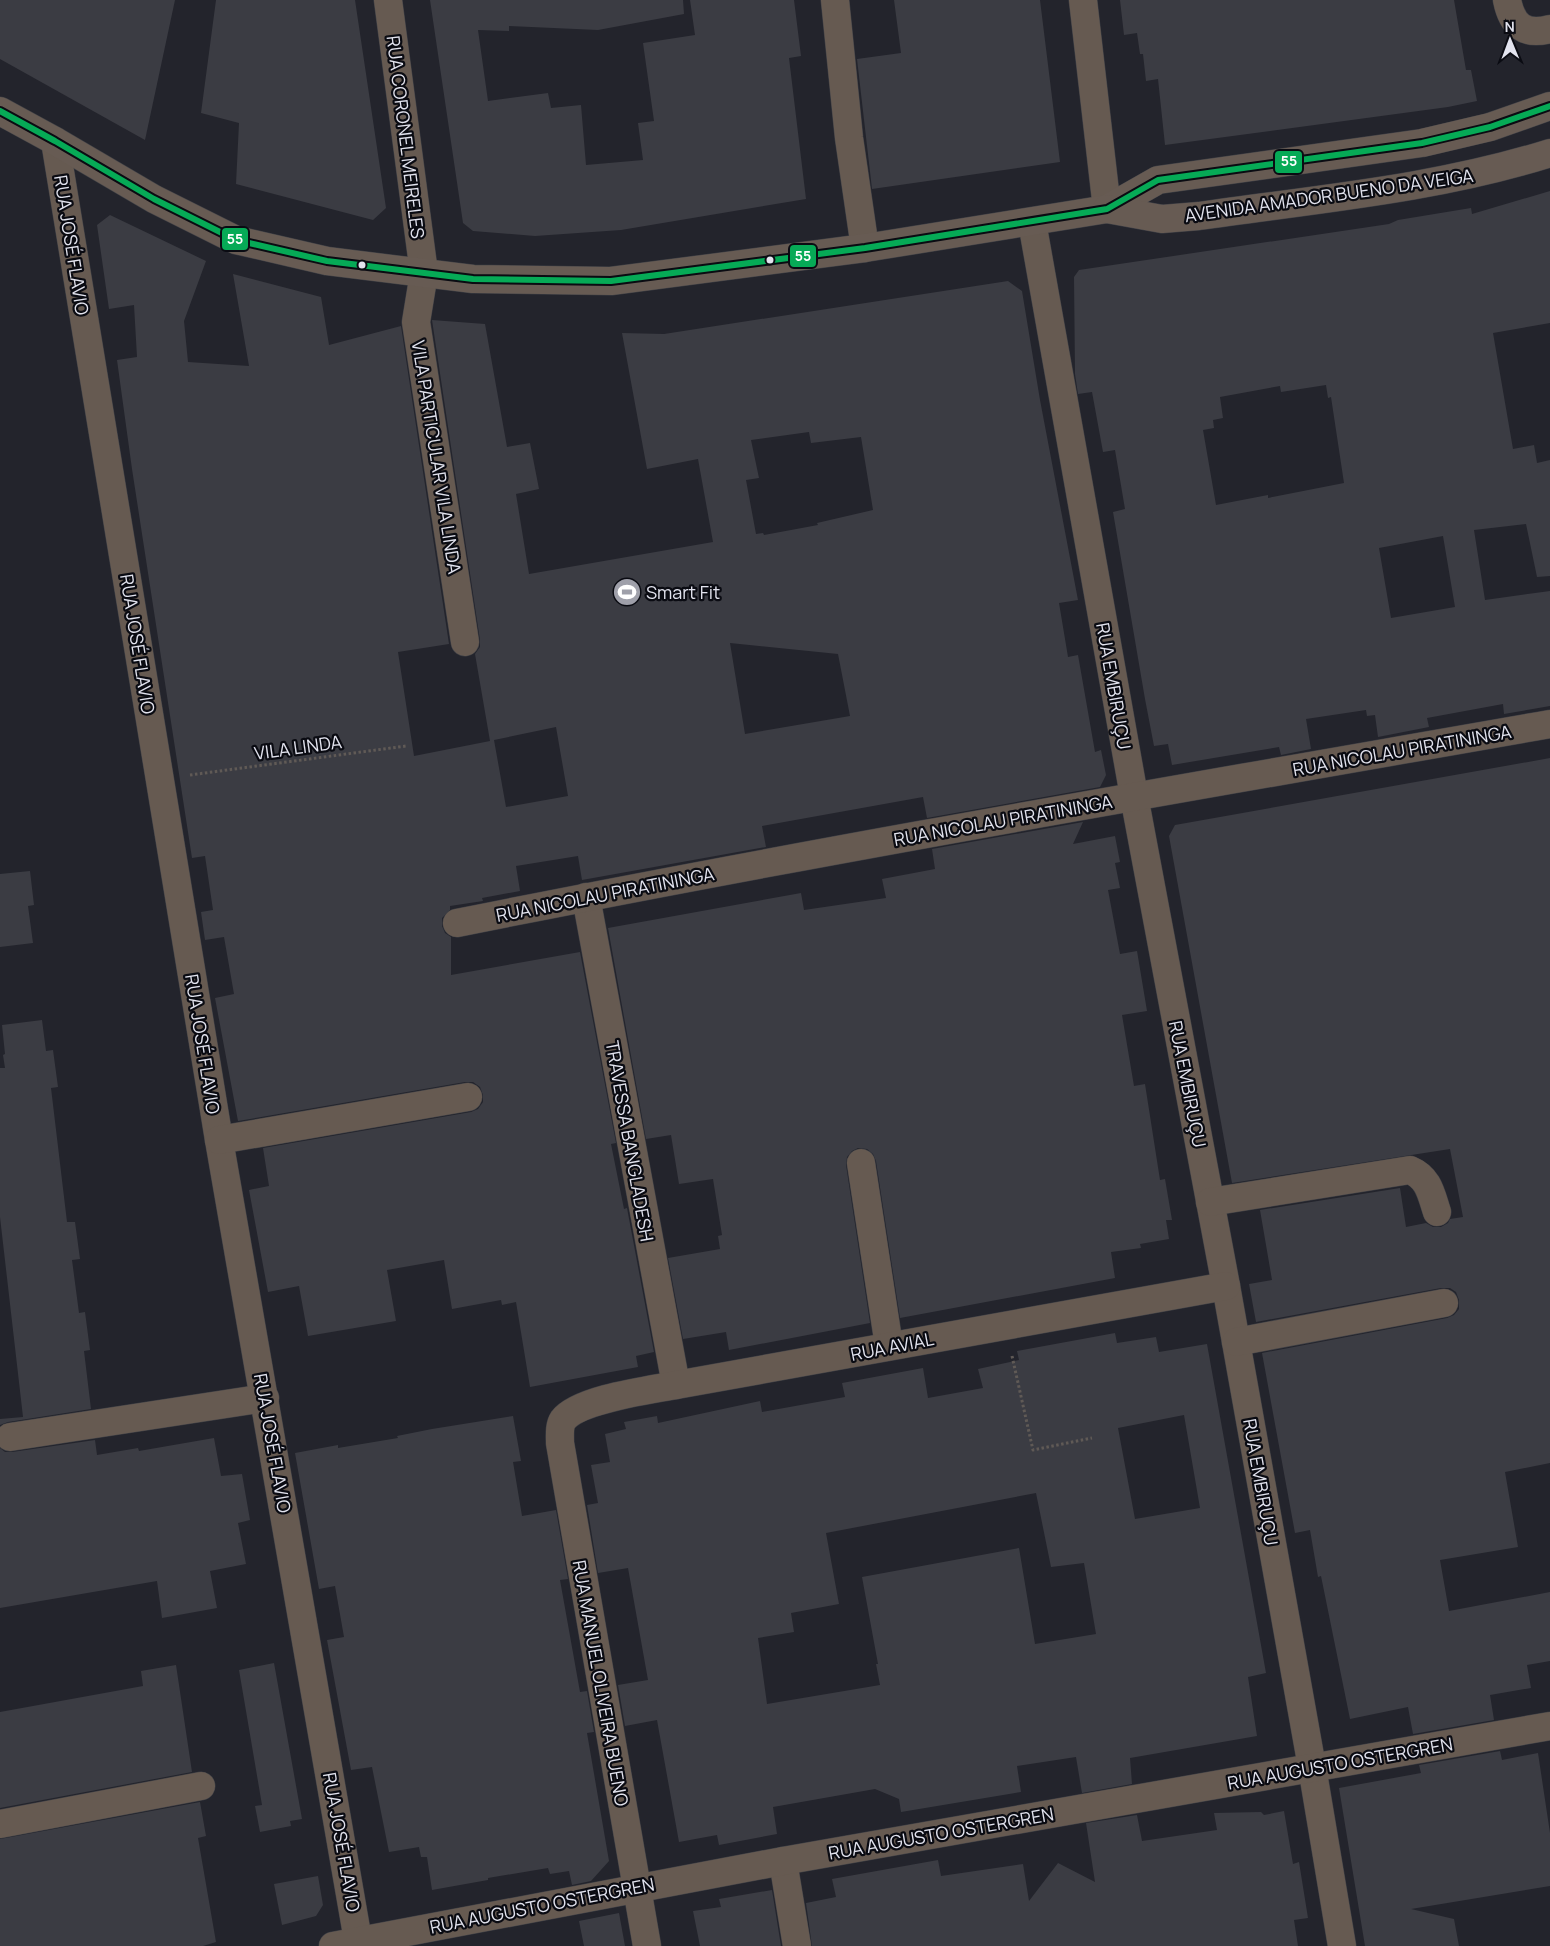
<svg xmlns="http://www.w3.org/2000/svg" width="1550" height="1946" font-family="Manrope,sans-serif">
<style>
.building{fill:#3b3c43;fill-rule:evenodd}
.lines{fill:none;stroke-linecap:round;stroke-linejoin:round}
.minor-casing{stroke:#3f4046;stroke-width:29}
.major-casing{stroke:#3f4046;stroke-width:29}
.path{stroke:#605a56;stroke-width:3;stroke-dasharray:2.5 2.5;stroke-linecap:butt}
.minor{stroke:#665a51;stroke-width:28}
.major{stroke:#675b53;stroke-width:28}
.bus-1-casing{stroke:#0a0b12;stroke-width:10}
.bus-1{stroke:#06aa56;stroke-width:6}
.bus-dot{fill:#e2e3ee;stroke:#0a0b12;stroke-width:2}
.labels{text-anchor:middle;dominant-baseline:central;stroke-width:4.5;stroke-linejoin:round;paint-order:stroke}
.street-label{font-size:18px;fill:#e2e3ee;stroke:#0a0b12}
.poi-label{font-size:18px;fill:#e2e3ee;stroke:#0a0b12;text-anchor:start}
.line-badge{stroke:#0a0b12;stroke-width:2}
.badge-label{font-size:14px;text-anchor:middle;font-weight:bold;fill:#fff}
</style>
<rect width="100%" height="100%" fill="#23242c"/>
<g class="building">
<path d="M0,0H175L145,140L0,59Z"/>
<path d="M216,0H355L386,208L373,220L236,184L239,123L201,113Z"/>
<path d="M430,0H683L684,14L598,30L509,26V31L478,30L488,101L548,93L551,108L581,105L586,165L643,160L638,123L654,121L643,43L695,35L690,0H794L801,56L789,58L806,199L621,230L535,236L473,231L463,223Z"/>
<path d="M894,0H1040L1060,162L872,189L857,59L901,53Z"/>
<path d="M1120,0H1454L1466,70H1471L1477,101L1448,107L1165,145L1158,79L1146,81L1143,54H1140L1137,33L1124,35Z"/>
<path d="M1550,191V323L1493,333L1513,449L1534,445L1537,463L1550,460V576L1537,577L1526,524L1474,530L1485,600L1550,591V706L1504,714L1503,704L1427,718L1429,727L1378,737L1375,715L1367,716L1366,710L1306,719L1311,749L1281,755L1279,747L1172,765L1168,744L1154,746L1145,699L1113,512L1125,509L1115,450L1103,452L1092,392L1078,394L1075,374L1074,277L1079,270L1389,224L1398,220L1471,208L1472,214ZM1326,385L1328,398L1331,397L1344,483L1268,498V495L1216,505L1203,430L1214,428L1213,420L1223,418L1220,397L1280,386L1281,392ZM1443,536L1455,607L1391,618L1379,548Z"/>
<path d="M110,215L206,261L184,321L188,362L249,366L233,274L321,297L329,345L401,326L449,644L398,652L414,756L490,741L475,654L480,647V640L432,320L485,324L507,447L530,443L539,489L516,494L529,574L713,542L698,459L647,469L622,333L664,334L1008,281L1022,291L1040,400L1078,600L1059,603L1068,657L1078,655L1095,752L1101,750L1106,775L1100,787L927,818L923,797L762,826L766,847L582,880L578,856L516,866L520,891L482,898L483,901L450,906V910L442,918V926L445,933L451,937V975L580,952L616,1143L611,1144L624,1209L627,1208L654,1352L636,1356L638,1367L530,1387L516,1302L502,1305L501,1300L452,1309L444,1260L387,1270L396,1321L308,1336L299,1286L268,1292L249,1190L269,1186L263,1148L471,1112L478,1109L483,1102V1095L480,1087L473,1082H465L238,1121L215,998L234,994L224,937L205,940L201,912L213,910L205,856L192,858L132,469L117,360L137,357L134,305L109,309L97,225ZM809,432L811,443L861,437L873,510L817,523L818,525L764,535L763,533L756,534L746,480L759,478L751,440ZM730,643L838,654L850,716L745,734ZM556,727L568,796L506,807L494,740Z"/>
<path d="M1550,758V1463L1505,1472L1518,1547L1440,1560L1449,1611L1550,1592V1661L1527,1665L1531,1688L1490,1695L1494,1720L1413,1734L1408,1707L1350,1719L1321,1576L1318,1577L1310,1530L1295,1533L1262,1353L1447,1318L1454,1315L1459,1309V1300L1456,1292L1450,1288H1441L1256,1322L1249,1284L1272,1280L1260,1210L1400,1188L1406,1227L1426,1223L1433,1227H1441L1448,1223L1450,1219L1463,1217L1450,1149L1232,1183L1169,836L1175,825Z"/>
<path d="M1083,822L1073,844L1115,836L1120,862L1115,863L1120,888L1108,890L1120,954L1137,951L1147,1011L1122,1015L1134,1086L1145,1084L1160,1180L1165,1179L1172,1220H1166L1169,1239L1140,1244L1141,1248L1111,1252L1115,1278L900,1318L876,1161L873,1154L867,1149L858,1148L852,1151L847,1157L846,1165L870,1323L729,1350L726,1332L683,1339L668,1258L720,1249L718,1236L722,1235L713,1179L679,1184L671,1135L646,1139L608,928L801,893L804,910L886,898L882,879L935,869L932,849Z"/>
<path d="M30,871L34,905L28,906L33,943L0,947V874Z"/>
<path d="M42,1020L46,1051L53,1050L58,1087L51,1088L67,1222H75L80,1259L72,1260L79,1313L85,1312L90,1350L84,1351L91,1409L8,1422L0,1425V1419L23,1417L0,1217V1068H5L3,1055L5,1054L2,1025Z"/>
<path d="M1115,1333L1117,1343L1156,1337L1159,1352L1207,1344L1266,1673L1248,1677L1257,1736L1130,1758L1132,1784L1082,1793L1076,1757L1017,1766L1021,1792L901,1812L899,1799L875,1789L773,1807L777,1834L719,1845L717,1835L679,1842L657,1720L625,1726L618,1685L648,1680L628,1568L598,1573L587,1505L598,1503L591,1465L610,1462L605,1434L626,1429L624,1422L657,1416L658,1423L760,1401L762,1412L845,1397L842,1383L923,1368L928,1398L983,1388L978,1369L1019,1360L1017,1351ZM1184,1415L1200,1508L1135,1519L1118,1428ZM1036,1493L1051,1567L1084,1563L1096,1634L1035,1644L1019,1548L862,1577L878,1664H876L880,1685L767,1704L758,1638L794,1632L791,1613L839,1604L826,1533Z"/>
<path d="M513,1416L521,1461L513,1462L522,1516L556,1510L568,1579L560,1580L580,1692L587,1691L594,1732L587,1733L609,1861L591,1881L572,1885L569,1871L550,1874L548,1868L488,1878V1880L432,1890L427,1857H421L419,1847L389,1852L372,1767L351,1770L327,1640L344,1637L335,1586L319,1589L295,1453L338,1445V1448L398,1438L397,1436L432,1429Z"/>
<path d="M214,1438L221,1476L242,1474L250,1520L238,1523L246,1564L210,1571L217,1608L162,1618L157,1581L0,1608V1448L5,1452H12L95,1440L97,1455L138,1448L139,1451Z"/>
<path d="M274,1663L302,1819L290,1821L291,1826L260,1832L255,1806L262,1805L239,1670Z"/>
<path d="M176,1665L192,1772L0,1808V1712L143,1686L141,1671Z"/>
<path d="M1500,1751L1502,1760L1538,1753L1550,1833V1886L1411,1909L1454,1919L1459,1946H1365L1339,1788L1421,1773L1419,1765Z"/>
<path d="M200,1802L206,1836L198,1838L216,1942L203,1946H0V1839Z"/>
<path d="M1284,1811L1293,1864L1299,1862L1308,1918L1294,1920L1298,1946H812L806,1903L836,1897L832,1879L938,1860L941,1876L1023,1864L1029,1901L1058,1863L1095,1882L1086,1823L1137,1815L1142,1841L1217,1830L1214,1813L1261,1812L1264,1815Z"/>
<path d="M318,1876L323,1905L316,1916L282,1925L274,1884Z"/>
<path d="M772,1890L781,1946H700L693,1911L721,1907L719,1899Z"/>
<path d="M619,1913L625,1946H584L579,1921Z"/>
</g>
<g class="lines">
<defs>
<g id="minor">
<path d="M388,0L424,273L416,322L465,642"/>
<path d="M835,0L849,138L865,248"/>
<path d="M1083,0L1107,209"/>
<path d="M1507,0C1512,25 1524,36 1550,29"/>
<path d="M55,141L219,1140L359,1946"/>
<path d="M1032,222L1134,796L1226,1286L1312,1767L1342,1946"/>
<path d="M586,897L676,1385"/>
<path d="M457,923C820,850 1185,788 1550,724"/>
<path d="M219,1140L468,1097"/>
<path d="M861,1163L889,1346"/>
<path d="M1210,1202L1410,1170C1429,1178 1431,1194 1437,1212"/>
<path d="M1236,1342L1444,1303"/>
<path d="M10,1437L265,1398"/>
<path d="M0,1824L201,1786"/>
<path d="M783,1861L797,1946"/>
<path d="M333,1946L783,1861L1550,1726"/>
<path d="M647,1946L560,1443C560,1436 559,1426 563,1420C579,1399 650,1390 676,1385L1226,1286"/>
</g>
<g id="major">
<path d="M0,111L55,141L154,199L236,240L327,261L473,279L611,281L865,248L1107,209L1158,180L1422,143L1490,127L1550,106"/>
<path d="M1107,209L1162,219L1199,216C1317,199 1436,189 1550,153"/>
</g>
</defs>
<use href="#minor" class="minor-casing"/>
<use href="#major" class="major-casing"/>
<g class="path">
<path d="M190,775L406,746"/>
<path d="M1012,1356L1033,1450L1092,1438"/>
</g>
<use href="#minor" class="minor"/>
<use href="#major" class="major"/>
<defs>
<path id="bus-1" d="M0,111L55,141L154,199L236,240L327,261L473,279L611,281L865,248L1107,209L1158,180L1422,143L1490,127L1550,106"/>
</defs>
<use href="#bus-1" class="bus-1-casing"/>
<use href="#bus-1" class="bus-1"/>
</g>
<defs>
<symbol id="stadium-disc" viewBox="-11 -11 22 22"><circle r="9.5" fill="#9fa0aa" stroke="#0a0b12"/><path d="M0-5a6.5 5 0 1 0 0 10a6.5 5 0 1 0 0-10ZM-3.5-1.8h7v3.6h-7Z" fill="#fff"/></symbol>
</defs>
<g fill-rule="evenodd">
<use href="#stadium-disc" x="611" y="576" width="32" height="32"/>
</g>
<g class="bus-dot">
<circle cx="770" cy="260" r="4.5"/>
<circle cx="362" cy="265" r="4.5"/>
</g>
<g class="labels">
<g class="street-label">
<text transform="translate(406 137) rotate(83)">RUA CORONEL MEIRELES</text>
<text transform="translate(1329 195) rotate(-8)">AVENIDA AMADOR BUENO DA VEIGA</text>
<text transform="translate(72 245) rotate(81)">RUA JOSÉ FLAVIO</text>
<text transform="translate(437 457) rotate(81)">VILA PARTICULAR VILA LINDA</text>
<text transform="translate(138 644) rotate(81)">RUA JOSÉ FLAVIO</text>
<text transform="translate(1114 686) rotate(80)">RUA EMBIRUÇU</text>
<text transform="translate(298 747) rotate(-8)">VILA LINDA</text>
<text transform="translate(1402 750) rotate(-10)">RUA NICOLAU PIRATININGA</text>
<text transform="translate(1003 820) rotate(-10)">RUA NICOLAU PIRATININGA</text>
<text transform="translate(605 894) rotate(-11)">RUA NICOLAU PIRATININGA</text>
<text transform="translate(203 1044) rotate(81)">RUA JOSÉ FLAVIO</text>
<text transform="translate(1188 1084) rotate(79)">RUA EMBIRUÇU</text>
<text transform="translate(630 1141) rotate(80)">TRAVESSA BANGLADESH</text>
<text transform="translate(892 1346) rotate(-11)">RUA AVIAL</text>
<text transform="translate(273 1443) rotate(80)">RUA JOSÉ FLAVIO</text>
<text transform="translate(1261 1482) rotate(80)">RUA EMBIRUÇU</text>
<text transform="translate(601 1683) rotate(80)">RUA MANUEL OLIVEIRA BUENO</text>
<text transform="translate(1340 1763) rotate(-10)">RUA AUGUSTO OSTERGREN</text>
<text transform="translate(941 1833) rotate(-10)">RUA AUGUSTO OSTERGREN</text>
<text transform="translate(342 1842) rotate(80)">RUA JOSÉ FLAVIO</text>
<text transform="translate(542 1905) rotate(-11)">RUA AUGUSTO OSTERGREN</text>
</g>
<g class="poi-label">
<text x="646" y="592">Smart Fit</text>
</g>
</g>
<g class="line-badge">
<rect x="1274" y="150" width="29" height="24" rx="5" fill="#06aa56"/>
<rect x="221" y="227" width="28" height="24" rx="5" fill="#06aa56"/>
<rect x="789" y="244" width="28" height="24" rx="5" fill="#06aa56"/>
</g>
<g class="badge-label">
<text x="1289" y="166">55</text>
<text x="235" y="244">55</text>
<text x="803" y="261">55</text>
</g>
<g transform="translate(1510 40) rotate(359)" stroke="#0a0b12" stroke-width="4" paint-order="stroke">
<path d="M0-4L9 19L0 12L-9 19Z" fill="#e2e3ee"/>
<text y="-8" font-size="14" font-weight="bold" text-anchor="middle" fill="#e2e3ee">N</text>
</g>
</svg>
